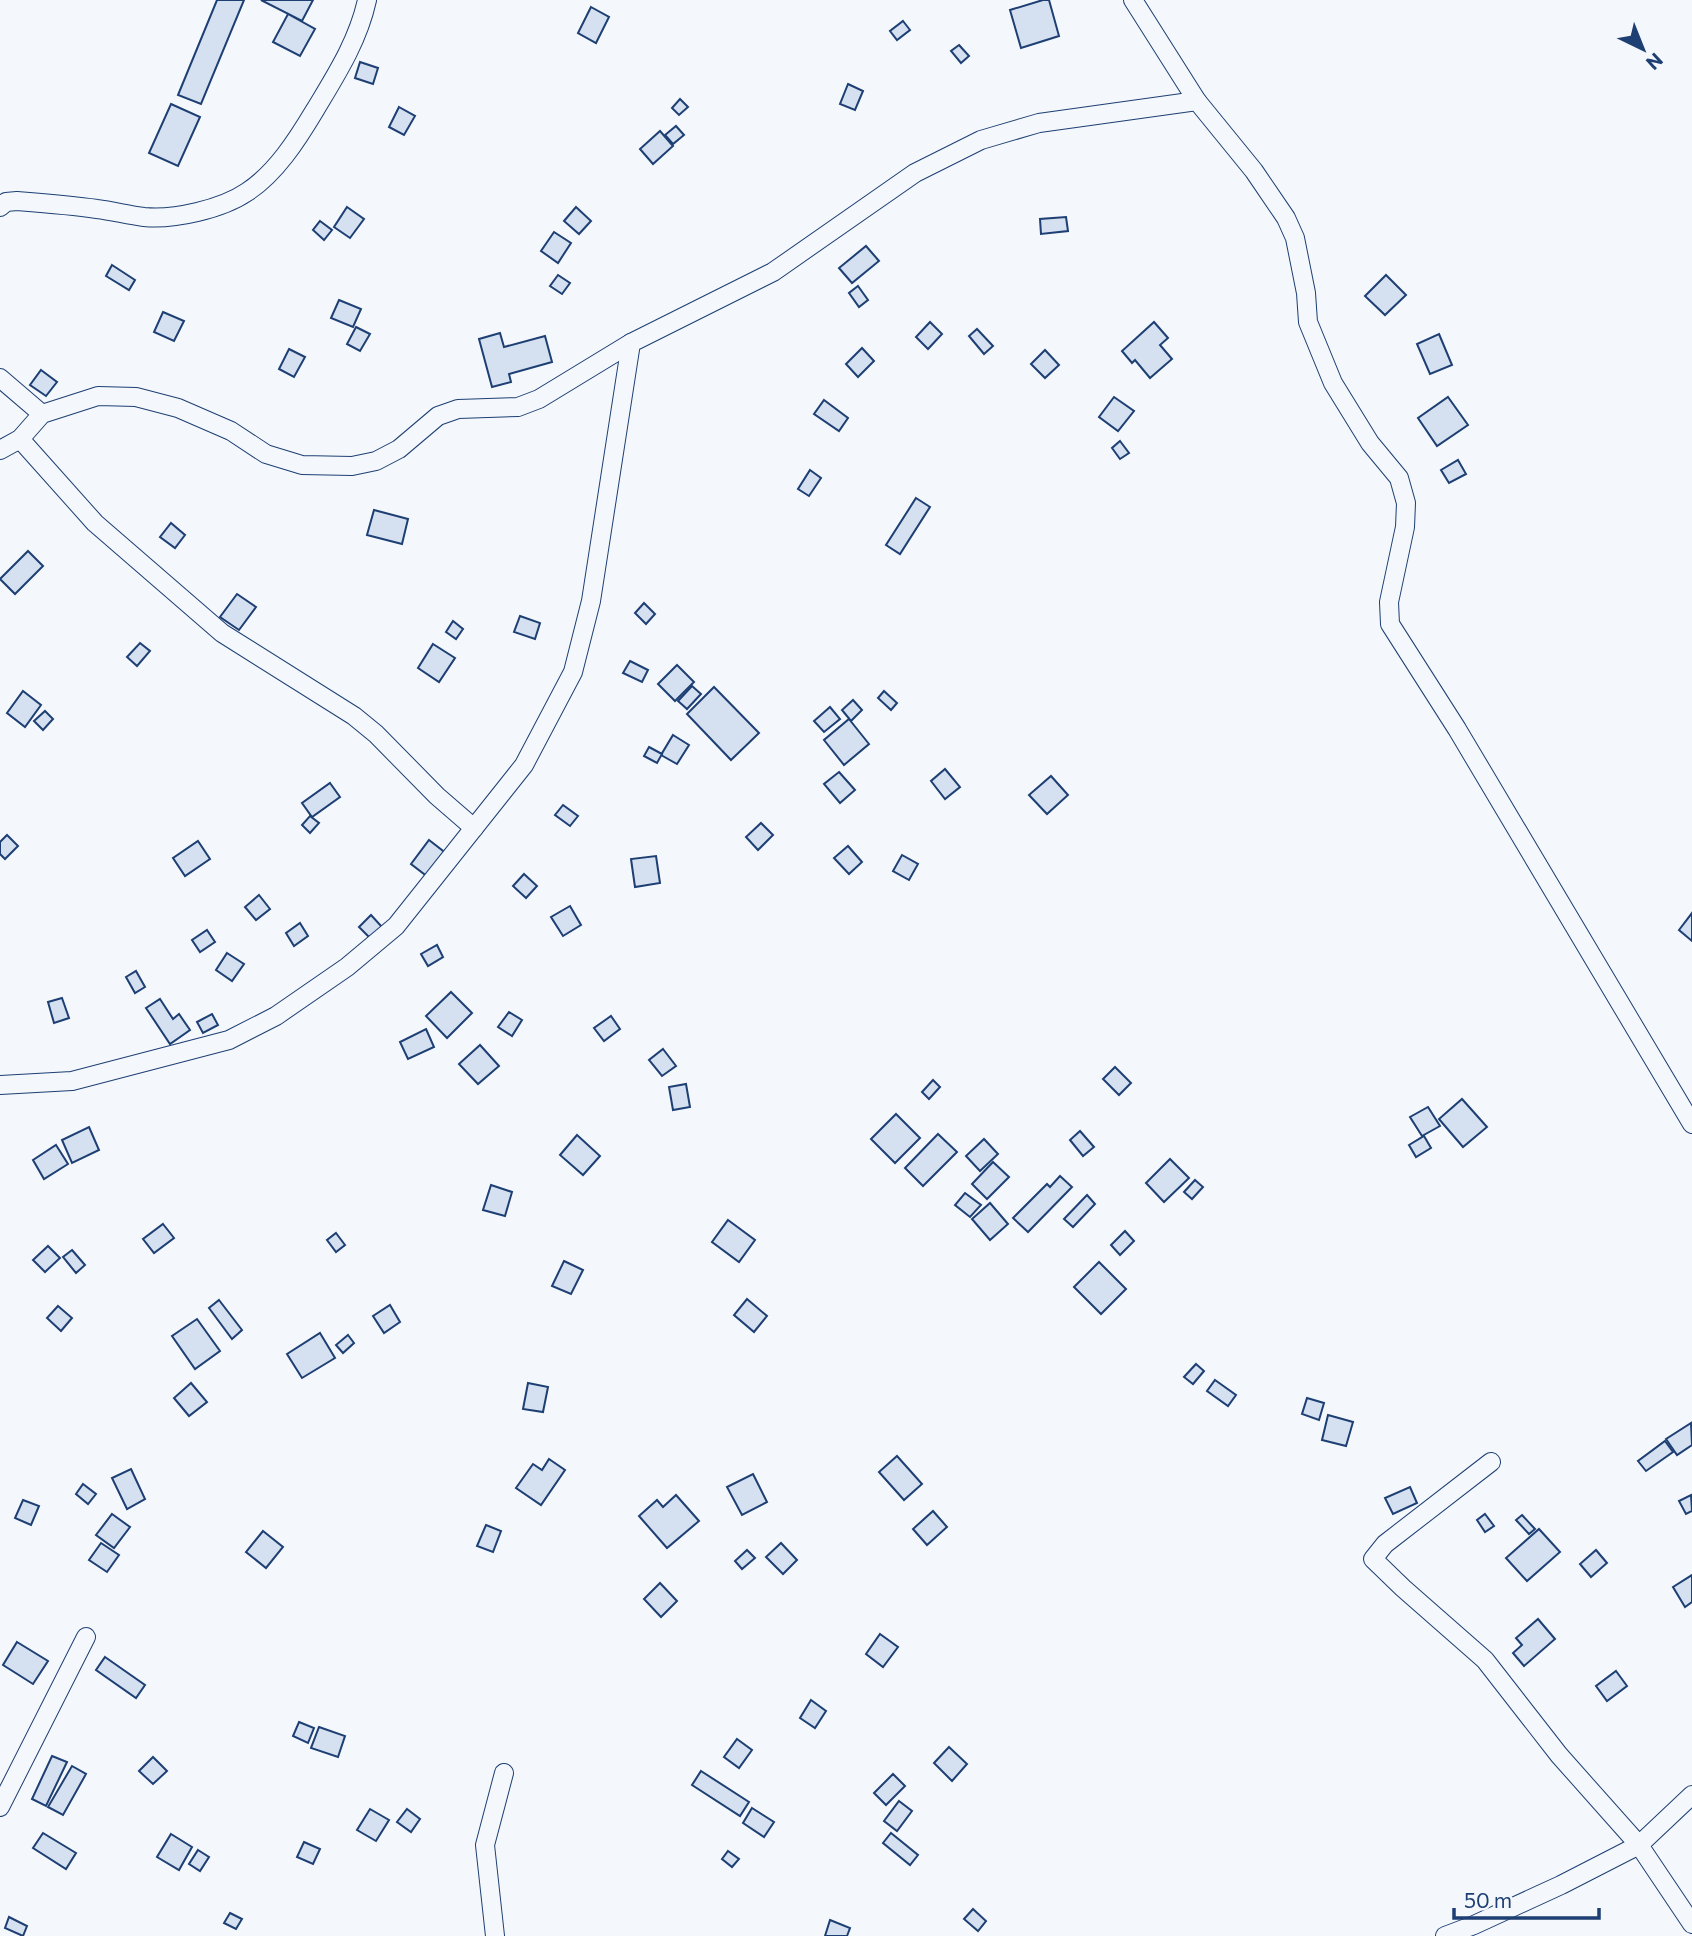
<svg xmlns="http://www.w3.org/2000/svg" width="1692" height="1936" font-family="Commissioner,sans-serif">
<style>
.building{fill:#d5e0f0;stroke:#1d3f73;stroke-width:2}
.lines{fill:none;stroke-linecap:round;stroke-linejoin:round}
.street-casing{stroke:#1d3f73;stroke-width:20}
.street{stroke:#f4f7fb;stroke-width:18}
</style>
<rect width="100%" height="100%" fill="#f4f7fb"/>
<g class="building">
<path d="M217,0H244L201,104L178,95Z"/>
<path d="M261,0H313L302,21Z"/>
<path d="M1043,0H1049L1059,36L1021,48L1010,10Z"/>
<path d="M591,7L609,17L596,43L578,33Z"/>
<path d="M288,14L315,29L300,56L273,42Z"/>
<path d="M903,21L910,30L897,40L890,31Z"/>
<path d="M959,45L969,56L961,63L951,51Z"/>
<path d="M360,62L378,68L373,84L355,78Z"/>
<path d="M848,84L863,91L855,110L840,104Z"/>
<path d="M680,99L688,107L679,115L672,108Z"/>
<path d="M171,104L200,117L178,166L149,153Z"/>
<path d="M399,107L415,116L404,135L389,127Z"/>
<path d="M676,126L684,135L673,144L665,135Z"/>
<path d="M660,131L673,146L653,164L640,149Z"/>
<path d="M347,207L364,219L350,238L334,227Z"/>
<path d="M576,207L591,221L579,234L564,221Z"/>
<path d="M1066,217L1068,231L1041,234L1040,219Z"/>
<path d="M320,221L332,230L324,240L313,230Z"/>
<path d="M554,232L571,243L558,263L541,251Z"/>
<path d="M866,246L879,261L852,283L839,268Z"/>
<path d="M112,265L135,280L129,290L106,276Z"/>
<path d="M558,275L570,283L562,294L550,286Z"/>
<path d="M1386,275L1406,295L1385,315L1365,296Z"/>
<path d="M858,286L868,300L859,307L849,293Z"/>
<path d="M339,300L361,309L353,327L331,318Z"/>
<path d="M163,312L184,321L174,341L154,332Z"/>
<path d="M930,322L942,334L928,349L916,337Z"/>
<path d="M1154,322L1168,338L1160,345L1172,359L1150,378L1135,360L1132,363L1122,351Z"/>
<path d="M356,327L370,334L360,351L347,344Z"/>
<path d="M977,329L993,346L984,354L969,336Z"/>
<path d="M500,333L504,347L545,336L552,362L509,374L511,382L492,387L479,339Z"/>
<path d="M1439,334L1452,365L1430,374L1417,344Z"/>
<path d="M862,348L874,361L858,377L846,364Z"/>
<path d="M289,349L305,357L294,377L279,369Z"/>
<path d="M1045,350L1059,365L1045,378L1031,364Z"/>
<path d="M41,370L57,382L46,396L30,385Z"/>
<path d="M1114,397L1134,411L1118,431L1099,417Z"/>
<path d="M1448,397L1468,425L1437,446L1418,418Z"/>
<path d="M824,400L848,418L839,431L814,414Z"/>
<path d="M1120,441L1129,453L1120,459L1112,448Z"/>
<path d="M1458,460L1466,474L1449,483L1441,470Z"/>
<path d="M810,470L821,478L809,496L798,489Z"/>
<path d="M916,498L930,507L900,554L886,545Z"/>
<path d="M374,510L408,519L402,544L367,535Z"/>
<path d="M171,523L185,535L175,548L160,537Z"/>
<path d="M28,551L43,566L15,594L0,579Z"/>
<path d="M237,594L256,607L239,630L220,617Z"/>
<path d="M644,603L655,614L646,624L635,613Z"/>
<path d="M520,616L540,623L535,639L514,632Z"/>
<path d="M453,621L463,629L456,639L446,632Z"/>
<path d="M140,643L150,651L137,666L127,657Z"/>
<path d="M433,644L455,658L439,682L418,668Z"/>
<path d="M630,661L648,670L642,682L623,673Z"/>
<path d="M677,665L694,682L675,701L658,684Z"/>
<path d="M692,686L701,694L687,709L678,701Z"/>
<path d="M714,687L759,733L731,760L687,714Z"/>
<path d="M23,691L41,705L25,727L7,713Z"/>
<path d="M884,691L897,703L891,710L878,698Z"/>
<path d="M853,700L862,710L851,721L842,710Z"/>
<path d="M830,707L840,719L824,732L814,721Z"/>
<path d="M45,711L53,719L43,730L34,721Z"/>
<path d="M849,719L869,744L844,765L824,740Z"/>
<path d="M673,735L689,745L677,764L661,755Z"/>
<path d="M649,747L662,754L657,763L644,756Z"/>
<path d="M945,769L960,787L945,799L931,781Z"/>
<path d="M839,772L855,790L840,803L824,784Z"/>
<path d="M1051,776L1068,795L1047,814L1029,795Z"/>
<path d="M330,783L340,797L312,817L302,803Z"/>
<path d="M563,805L578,816L570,826L555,815Z"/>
<path d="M310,816L319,823L310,833L302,825Z"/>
<path d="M761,823L773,835L758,850L746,837Z"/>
<path d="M7,835L18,846L5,859L0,854V842Z"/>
<path d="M429,840L447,854L428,877L411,864Z"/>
<path d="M198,841L210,859L185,876L173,858Z"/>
<path d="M848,846L862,862L849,874L834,858Z"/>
<path d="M902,855L918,864L909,880L893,871Z"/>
<path d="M656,856L660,883L635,887L631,859Z"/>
<path d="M524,874L537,886L526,898L513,886Z"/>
<path d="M259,895L270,909L256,920L245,907Z"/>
<path d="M570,906L581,925L563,936L551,917Z"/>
<path d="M1692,913V941L1679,930Z"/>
<path d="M371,915L382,927L371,939L359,927Z"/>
<path d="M300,923L308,936L294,946L286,933Z"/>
<path d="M207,930L215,942L200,952L192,940Z"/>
<path d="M437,945L443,957L428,966L421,954Z"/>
<path d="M227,953L244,964L232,981L216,970Z"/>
<path d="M136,971L145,987L135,993L126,977Z"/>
<path d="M451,992L472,1013L447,1038L426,1016Z"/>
<path d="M62,998L69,1018L54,1023L48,1002Z"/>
<path d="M160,999L173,1019L179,1014L190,1030L170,1044L146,1008Z"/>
<path d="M509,1012L522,1020L512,1036L498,1027Z"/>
<path d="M212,1014L218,1025L203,1033L197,1022Z"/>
<path d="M611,1016L620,1029L604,1041L594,1028Z"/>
<path d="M426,1029L434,1047L408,1059L400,1042Z"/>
<path d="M480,1045L499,1066L478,1084L459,1064Z"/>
<path d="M663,1049L676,1066L662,1076L649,1060Z"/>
<path d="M1115,1067L1131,1083L1119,1095L1103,1079Z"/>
<path d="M933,1080L940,1087L929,1099L922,1092Z"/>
<path d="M686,1084L690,1107L673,1110L669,1087Z"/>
<path d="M1462,1099L1487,1127L1463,1147L1439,1119Z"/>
<path d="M1428,1107L1440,1126L1422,1136L1410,1117Z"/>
<path d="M896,1114L920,1138L895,1163L871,1139Z"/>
<path d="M89,1127L99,1150L72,1163L62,1140Z"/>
<path d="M1080,1131L1094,1147L1083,1156L1070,1140Z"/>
<path d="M938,1134L957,1152L923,1186L905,1168Z"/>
<path d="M577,1135L600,1156L583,1175L560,1155Z"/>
<path d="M1424,1136L1431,1148L1416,1157L1409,1145Z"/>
<path d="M984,1139L998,1154L980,1171L966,1156Z"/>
<path d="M56,1145L68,1164L44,1179L33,1160Z"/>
<path d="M1170,1159L1189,1178L1164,1202L1146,1183Z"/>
<path d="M993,1162L1009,1177L987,1199L972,1184Z"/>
<path d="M1060,1176L1072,1187L1028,1232L1013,1218L1047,1184L1050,1187Z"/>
<path d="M1195,1180L1203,1187L1192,1199L1184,1192Z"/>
<path d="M491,1185L512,1192L505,1216L483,1210Z"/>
<path d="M965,1193L981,1205L970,1217L955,1205Z"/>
<path d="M1087,1195L1095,1204L1073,1227L1064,1219Z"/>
<path d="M990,1203L1008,1224L990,1240L972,1219Z"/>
<path d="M728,1220L755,1240L739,1262L712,1242Z"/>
<path d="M163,1224L174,1238L154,1253L143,1239Z"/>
<path d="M1125,1231L1134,1241L1120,1255L1111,1245Z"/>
<path d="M336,1233L345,1245L336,1252L327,1240Z"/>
<path d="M48,1246L60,1258L45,1272L33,1260Z"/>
<path d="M72,1250L85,1265L76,1273L63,1257Z"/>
<path d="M564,1261L583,1270L571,1294L552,1286Z"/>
<path d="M1099,1262L1126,1289L1101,1314L1074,1287Z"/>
<path d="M747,1299L767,1316L754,1332L734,1315Z"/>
<path d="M219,1300L242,1330L232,1339L209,1308Z"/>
<path d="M390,1305L400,1322L384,1333L373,1316Z"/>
<path d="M58,1306L72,1318L61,1331L47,1318Z"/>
<path d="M197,1319L220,1351L195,1369L172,1336Z"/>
<path d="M320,1333L335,1358L302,1378L287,1354Z"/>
<path d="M348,1335L354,1343L343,1353L336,1345Z"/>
<path d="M1196,1364L1204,1371L1193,1384L1184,1377Z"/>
<path d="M1215,1380L1236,1395L1228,1406L1207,1391Z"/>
<path d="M191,1383L207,1402L189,1416L174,1398Z"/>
<path d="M528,1383L548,1387L543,1412L523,1409Z"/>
<path d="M1307,1398L1324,1403L1319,1420L1302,1414Z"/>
<path d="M1328,1415L1353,1422L1346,1446L1322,1440Z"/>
<path d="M1691,1423L1692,1445L1677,1455L1666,1439Z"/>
<path d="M1665,1441L1673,1452L1646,1471L1638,1461Z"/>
<path d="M897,1456L922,1484L904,1500L879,1472Z"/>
<path d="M549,1459L565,1470L541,1505L516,1488L533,1464L542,1470Z"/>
<path d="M131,1469L145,1499L127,1509L112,1478Z"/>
<path d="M753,1474L767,1502L742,1515L727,1487Z"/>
<path d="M83,1484L96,1494L88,1504L76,1494Z"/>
<path d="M1410,1487L1417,1503L1393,1514L1385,1498Z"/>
<path d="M676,1495L699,1521L667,1548L639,1516L657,1500L663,1507Z"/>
<path d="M1691,1495L1692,1511L1686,1514L1679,1501Z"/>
<path d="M23,1500L39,1506L31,1525L15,1518Z"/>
<path d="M933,1511L947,1527L927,1545L913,1529Z"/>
<path d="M112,1514L130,1527L114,1548L96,1535Z"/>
<path d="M1485,1514L1494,1526L1485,1532L1477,1520Z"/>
<path d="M1522,1515L1535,1529L1529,1534L1516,1520Z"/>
<path d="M486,1525L501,1531L493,1552L477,1546Z"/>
<path d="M1539,1529L1560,1552L1527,1581L1506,1558Z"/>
<path d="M263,1531L283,1547L266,1568L246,1552Z"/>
<path d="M101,1543L119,1555L107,1572L89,1560Z"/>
<path d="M781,1543L797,1560L783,1574L766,1557Z"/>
<path d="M747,1550L755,1558L742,1569L735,1561Z"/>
<path d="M1596,1550L1607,1563L1591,1577L1580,1564Z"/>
<path d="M1692,1575V1602L1685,1607L1673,1587Z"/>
<path d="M660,1583L677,1601L661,1617L644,1599Z"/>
<path d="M1538,1619L1555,1639L1524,1666L1513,1653L1522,1645L1516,1638Z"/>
<path d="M880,1634L898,1647L883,1667L866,1654Z"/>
<path d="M17,1642L48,1661L33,1684L3,1665Z"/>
<path d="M105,1657L145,1685L136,1698L96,1670Z"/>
<path d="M1616,1671L1627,1686L1607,1701L1596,1686Z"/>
<path d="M811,1700L826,1711L815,1728L800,1718Z"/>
<path d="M299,1722L314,1728L308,1743L293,1736Z"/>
<path d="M319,1727L345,1736L338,1757L311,1748Z"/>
<path d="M737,1739L752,1750L739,1768L724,1757Z"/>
<path d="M949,1747L967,1764L952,1781L934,1763Z"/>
<path d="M52,1756L67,1762L46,1806L32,1799Z"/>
<path d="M153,1757L167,1771L153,1784L139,1771Z"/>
<path d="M72,1766L86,1774L63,1815L48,1807Z"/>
<path d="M701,1771L749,1802L740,1816L692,1785Z"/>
<path d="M893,1774L905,1786L886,1805L874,1793Z"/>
<path d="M899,1801L912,1811L897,1831L884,1821Z"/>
<path d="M752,1808L774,1822L764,1837L743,1823Z"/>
<path d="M370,1809L389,1820L376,1841L357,1830Z"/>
<path d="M407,1809L420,1819L411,1832L397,1822Z"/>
<path d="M43,1833L76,1853L66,1869L33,1848Z"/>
<path d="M891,1833L918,1855L910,1865L883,1843Z"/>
<path d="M171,1834L192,1847L179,1870L157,1857Z"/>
<path d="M304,1842L320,1849L313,1864L297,1857Z"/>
<path d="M198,1850L209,1857L200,1871L189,1864Z"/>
<path d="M728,1851L739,1859L732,1867L722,1859Z"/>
<path d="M973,1909L986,1921L978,1931L964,1919Z"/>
<path d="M230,1913L242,1919L236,1929L224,1923Z"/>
<path d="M9,1917L27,1926L23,1936L5,1928Z"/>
<path d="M830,1920L850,1928L847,1936H825Z"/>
</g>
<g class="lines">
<defs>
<g id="street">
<path d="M1133,0L1197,101L1254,171L1286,218L1295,238L1306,293L1308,322L1333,383L1370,443L1399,478L1406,503L1405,527L1389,602L1390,624L1457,729L1692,1124"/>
<path d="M0,207L6,202L17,201C43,203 70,205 97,209C113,211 128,215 144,217C174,220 222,209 247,192C276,173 297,140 315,110C336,75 358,41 367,0"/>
<path d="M0,378L42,414"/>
<path d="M20,439L95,523L222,633L354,716L376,734L437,796L474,828"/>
<path d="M0,450L20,439L42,414L98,396L136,397L178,408L231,431L266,454L302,465L352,466L376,461L399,449L438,416L458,409L518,407L539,399L631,343"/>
<path d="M0,1085L72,1081L229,1040L276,1016L347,967L396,926L524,765L573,672L591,601L631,343L773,272L915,173L981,140L1039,123L1197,101"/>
<path d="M1491,1462L1385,1544L1373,1559L1403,1588L1485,1660L1559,1755L1639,1845L1692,1924"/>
<path d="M0,1807L86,1637"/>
<path d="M495,1936L485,1845L504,1773"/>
<path d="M1445,1936L1474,1925L1561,1885L1639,1845L1692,1795"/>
</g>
</defs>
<use href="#street" class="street-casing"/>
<use href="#street" class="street"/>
</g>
<g transform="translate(1643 49) rotate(137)" stroke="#f4f7fb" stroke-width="5" paint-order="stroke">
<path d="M0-5L12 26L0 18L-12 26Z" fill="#1d3f73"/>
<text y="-10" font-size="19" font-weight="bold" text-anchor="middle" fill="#1d3f73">N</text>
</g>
<path d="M1454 1908v10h145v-10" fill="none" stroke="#1d3f73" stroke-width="3.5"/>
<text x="1464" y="1908" font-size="21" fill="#1d3f73" stroke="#f4f7fb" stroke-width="5" paint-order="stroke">50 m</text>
</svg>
